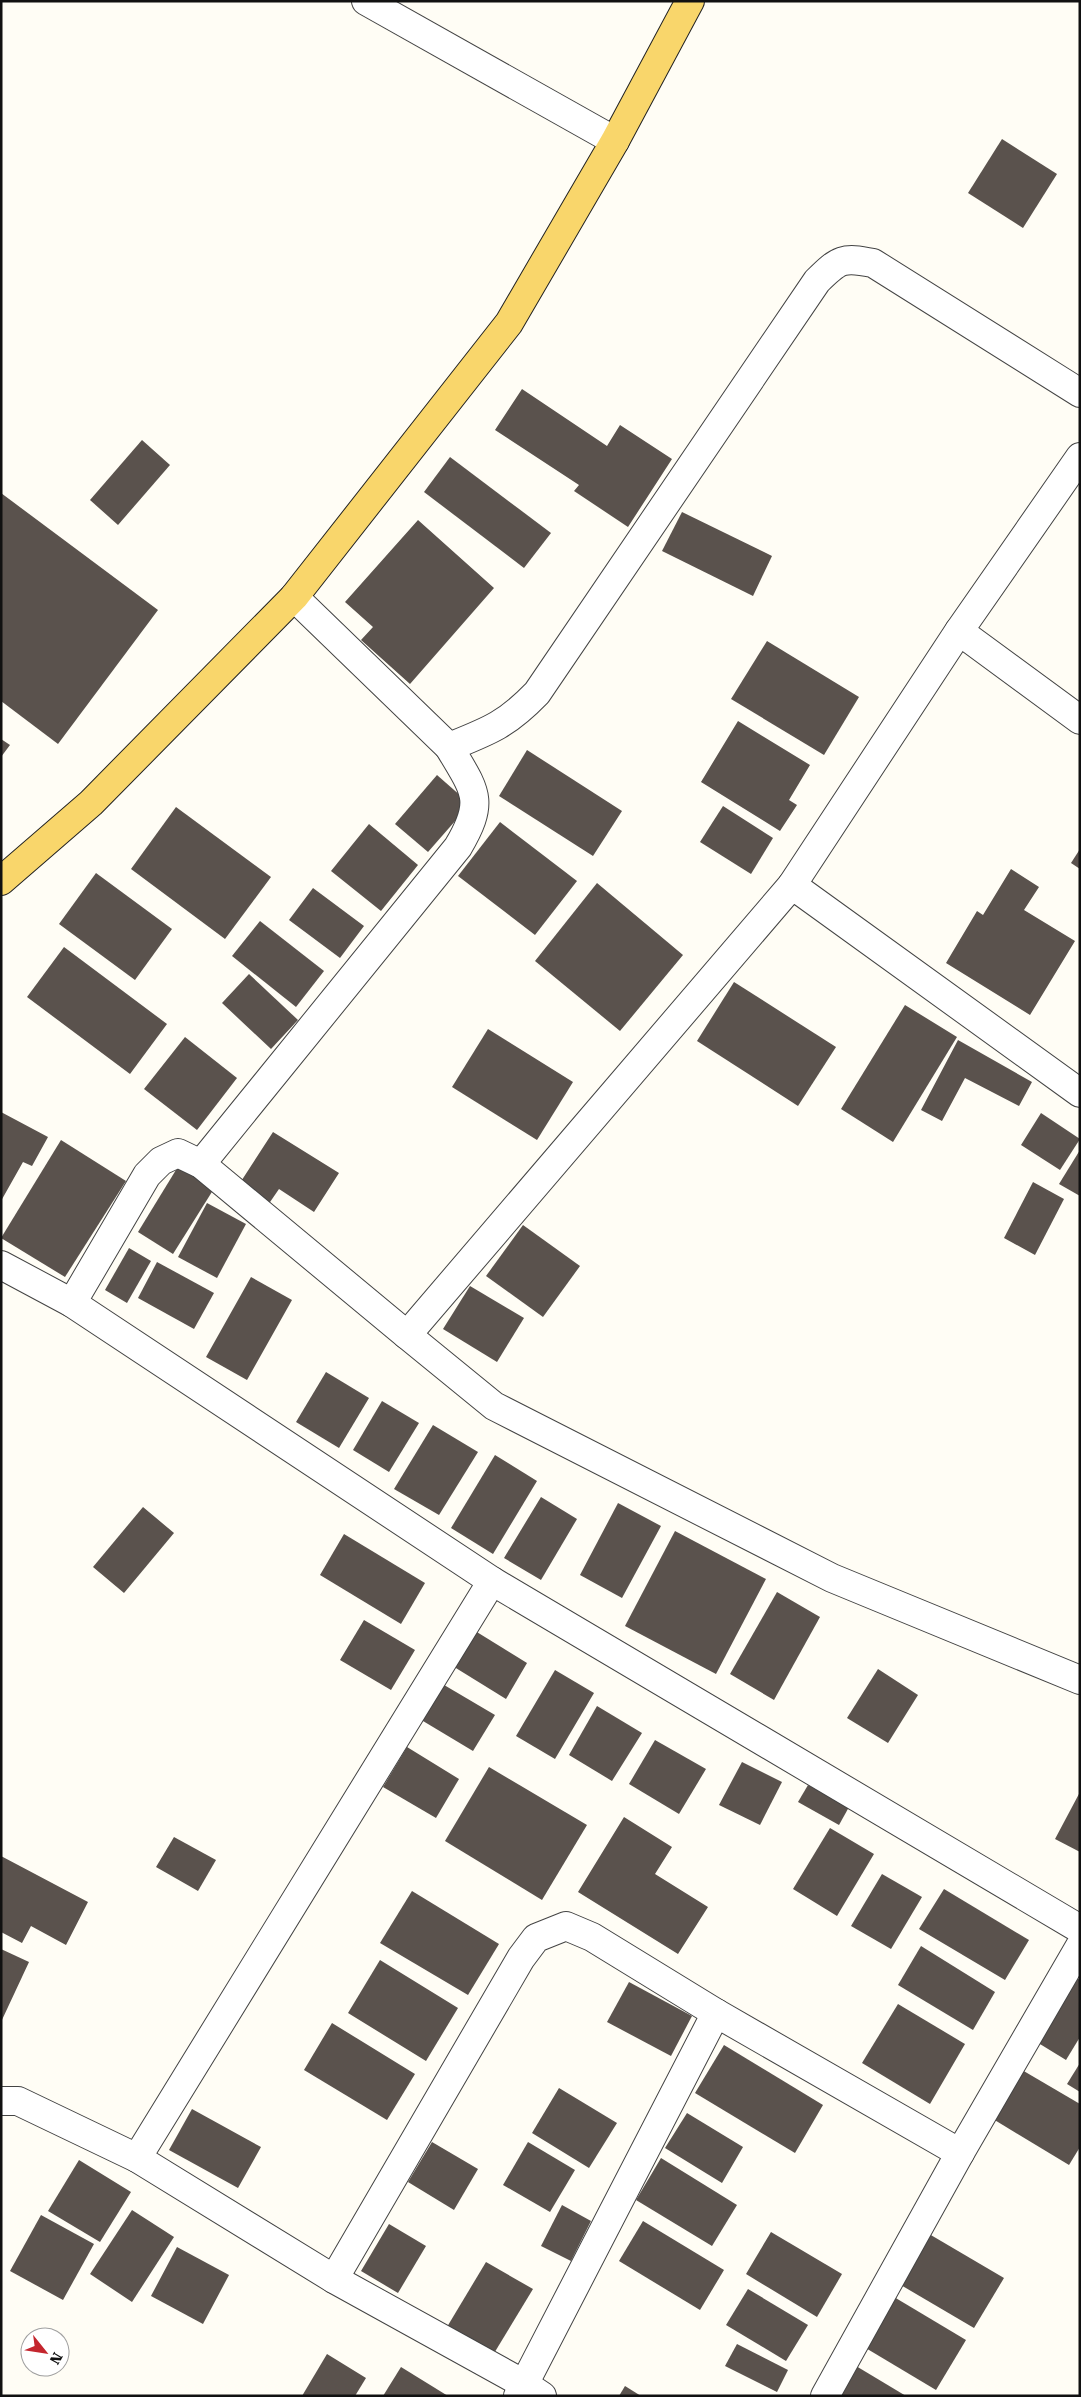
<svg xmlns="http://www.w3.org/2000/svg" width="1081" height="2397" font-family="'Roboto Serif',serif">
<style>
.building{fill:#5a524d}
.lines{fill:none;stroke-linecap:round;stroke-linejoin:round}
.minor-casing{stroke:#444;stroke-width:30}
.major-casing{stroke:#222;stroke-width:30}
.minor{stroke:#fff;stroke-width:28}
.major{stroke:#f9d66b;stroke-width:28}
</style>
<rect width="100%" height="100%" fill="#fffdf5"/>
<g class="building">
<path d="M1002,139L1057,174L1023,228L968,193Z"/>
<path d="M522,389L607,446L620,425L672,459L628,527L574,491L579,485L495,430Z"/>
<path d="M142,440L170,465L118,525L90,500Z"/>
<path d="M450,457L551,533L524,568L424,492Z"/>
<path d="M1,493L158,610L58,744L1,701Z"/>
<path d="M682,512L772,556L753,596L662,551Z"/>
<path d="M418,520L494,588L410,684L361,640L373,627L345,602Z"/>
<path d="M767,641L859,697L824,755L731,699Z"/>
<path d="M738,721L810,765L789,800L797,805L780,831L701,782Z"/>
<path d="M1,739L10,745L1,757Z"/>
<path d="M527,750L622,811L593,856L499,796Z"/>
<path d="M437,775L470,804L428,852L395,824Z"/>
<path d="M723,806L773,838L751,874L700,842Z"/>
<path d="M176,807L271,877L225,939L131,869Z"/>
<path d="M500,822L577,881L535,935L458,876Z"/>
<path d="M369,824L418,865L381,911L331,871Z"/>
<path d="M1080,849V869L1071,863Z"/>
<path d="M1011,869L1039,887L1024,910L1075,941L1030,1015L946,963L977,911L983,915Z"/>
<path d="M96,873L172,929L135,980L59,924Z"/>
<path d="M597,883L683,955L620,1031L535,961Z"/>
<path d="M313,888L364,926L340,958L289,920Z"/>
<path d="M260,921L324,971L296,1007L232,956Z"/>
<path d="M64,947L167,1024L130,1074L27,997Z"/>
<path d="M249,974L298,1020L271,1049L222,1003Z"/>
<path d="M734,982L836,1047L798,1106L697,1041Z"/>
<path d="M905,1005L957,1037L893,1142L841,1109Z"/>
<path d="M488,1029L573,1082L537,1140L452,1087Z"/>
<path d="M185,1037L237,1078L197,1130L144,1089Z"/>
<path d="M958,1040L1032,1082L1019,1106L965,1078L942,1121L921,1110Z"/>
<path d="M1,1112L48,1137L32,1166L23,1162L1,1201Z"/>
<path d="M1041,1113L1080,1139L1060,1170L1021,1145Z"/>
<path d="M273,1132L339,1173L314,1212L279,1189L268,1205L238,1186Z"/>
<path d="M61,1140L126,1181L65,1277L1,1238Z"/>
<path d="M1080,1150V1196L1059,1184Z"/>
<path d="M179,1165L215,1187L173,1254L138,1232Z"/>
<path d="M1033,1182L1064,1199L1035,1255L1004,1238Z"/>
<path d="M207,1203L246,1224L217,1278L178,1257Z"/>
<path d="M523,1225L580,1266L543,1317L486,1276Z"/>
<path d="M129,1248L151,1261L127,1303L105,1290Z"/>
<path d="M157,1262L214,1293L194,1329L138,1298Z"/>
<path d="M251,1277L292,1300L247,1380L206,1357Z"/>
<path d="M470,1286L524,1318L497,1362L443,1329Z"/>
<path d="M326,1372L369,1398L339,1448L296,1422Z"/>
<path d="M382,1401L419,1423L389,1472L353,1450Z"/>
<path d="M433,1425L478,1452L439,1515L394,1489Z"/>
<path d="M495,1455L537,1481L493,1554L451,1528Z"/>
<path d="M541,1497L577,1519L541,1580L504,1558Z"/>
<path d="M618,1503L661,1526L622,1598L580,1575Z"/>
<path d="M143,1507L174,1533L124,1593L93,1567Z"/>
<path d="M675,1531L766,1579L716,1674L625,1626Z"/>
<path d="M344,1534L425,1583L401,1624L320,1575Z"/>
<path d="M777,1592L820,1617L774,1700L730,1674Z"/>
<path d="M364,1620L415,1650L391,1690L340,1660Z"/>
<path d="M472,1629L527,1663L506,1699L451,1665Z"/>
<path d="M878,1669L918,1695L888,1743L847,1718Z"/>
<path d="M555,1670L594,1693L555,1759L516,1736Z"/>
<path d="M439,1682L495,1715L473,1751L418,1718Z"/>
<path d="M597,1706L642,1733L612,1781L569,1755Z"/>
<path d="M655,1740L706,1769L679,1814L629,1784Z"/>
<path d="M407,1747L459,1779L436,1818L383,1787Z"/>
<path d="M742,1762L782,1782L760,1825L719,1805Z"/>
<path d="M489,1767L587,1825L542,1900L445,1841Z"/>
<path d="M808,1785L849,1807L839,1825L798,1802Z"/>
<path d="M1080,1792V1852L1055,1839Z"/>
<path d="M624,1817L672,1847L655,1874L708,1907L678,1954L578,1892Z"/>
<path d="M830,1828L874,1854L837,1916L793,1889Z"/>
<path d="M174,1837L216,1860L198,1891L156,1867Z"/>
<path d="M1,1856L88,1902L66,1945L31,1926L22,1943L1,1932Z"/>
<path d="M882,1874L922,1897L891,1949L851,1926Z"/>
<path d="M944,1889L1029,1940L1005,1980L919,1929Z"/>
<path d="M412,1891L499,1944L468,1995L380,1943Z"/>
<path d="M921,1946L995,1992L973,2030L898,1985Z"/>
<path d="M1,1949L29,1962L1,2022Z"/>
<path d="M380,1960L458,2008L426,2061L348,2013Z"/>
<path d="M1073,1976L1080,1980V2037L1066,2060L1035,2041Z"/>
<path d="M629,1982L692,2016L671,2056L607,2022Z"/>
<path d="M898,2004L965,2044L930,2104L862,2063Z"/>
<path d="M332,2023L415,2074L387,2120L304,2070Z"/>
<path d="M724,2045L823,2105L795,2153L695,2093Z"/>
<path d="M1080,2063V2092L1067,2084Z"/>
<path d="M1022,2070L1080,2104V2147L1069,2165L993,2119Z"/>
<path d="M559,2088L617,2123L589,2168L532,2133Z"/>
<path d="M192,2109L261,2147L238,2188L169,2150Z"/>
<path d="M687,2113L743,2147L722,2183L665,2148Z"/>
<path d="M432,2142L478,2169L454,2210L408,2182Z"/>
<path d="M528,2142L575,2170L550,2212L503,2185Z"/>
<path d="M661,2158L737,2205L712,2246L636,2200Z"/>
<path d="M79,2160L131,2192L100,2242L48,2211Z"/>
<path d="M562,2205L591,2221L571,2261L541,2246Z"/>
<path d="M132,2210L174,2237L132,2302L90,2274Z"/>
<path d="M41,2215L94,2244L63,2300L10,2271Z"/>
<path d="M643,2221L724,2270L700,2310L619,2261Z"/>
<path d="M389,2224L426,2246L398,2293L361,2271Z"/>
<path d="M924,2231L1004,2278L974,2328L894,2281Z"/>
<path d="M771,2232L842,2274L817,2317L746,2274Z"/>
<path d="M177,2247L229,2275L203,2324L151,2296Z"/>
<path d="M486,2262L533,2289L493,2355L447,2327Z"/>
<path d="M748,2289L808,2325L786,2361L726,2325Z"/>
<path d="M889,2294L966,2340L936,2390L859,2344Z"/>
<path d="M737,2344L788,2370L777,2392L725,2366Z"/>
<path d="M327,2354L366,2378L355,2396H302Z"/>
<path d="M856,2366L906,2396H838Z"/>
<path d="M401,2367L448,2396H383Z"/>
<path d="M625,2386L641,2396H619Z"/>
</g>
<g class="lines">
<defs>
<g id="minor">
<path d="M366,1L615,141"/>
<path d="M1080,457L959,631L1080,720"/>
<path d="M294,597L449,747C489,731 506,725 537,693L817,281C839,259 843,257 873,263L1080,393"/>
<path d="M792,885L959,631"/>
<path d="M201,1164L458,847C486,800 475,791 449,747"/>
<path d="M1,1265L72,1303L492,1581L137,2158L334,2279L524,2384L542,2396"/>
<path d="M72,1303L147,1175L161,1161L178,1153L201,1164L407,1335L792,885L1080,1093"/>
<path d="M407,1335L494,1406L832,1578L1080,1680"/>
<path d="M492,1581L1080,1929"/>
<path d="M1,2101H18L137,2158"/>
<path d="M334,2279L521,1958L536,1938L566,1926L592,1937L716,2013L960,2153"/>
<path d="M518,2396L716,2013"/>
<path d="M825,2396L960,2153L1080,1946"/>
</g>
<path id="major" d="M1,881L91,803L294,597L509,323L615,141L690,1"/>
</defs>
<use href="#minor" class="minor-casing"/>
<use href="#major" class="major-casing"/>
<use href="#minor" class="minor"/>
<use href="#major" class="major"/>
</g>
<rect width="1081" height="2397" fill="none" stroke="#111111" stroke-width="5"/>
<g transform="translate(45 2352) rotate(120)"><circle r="24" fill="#ffffff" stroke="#a0a0a0"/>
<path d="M0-4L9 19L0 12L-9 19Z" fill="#c4262e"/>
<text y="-8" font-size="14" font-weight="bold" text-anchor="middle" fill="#111111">N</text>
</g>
</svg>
